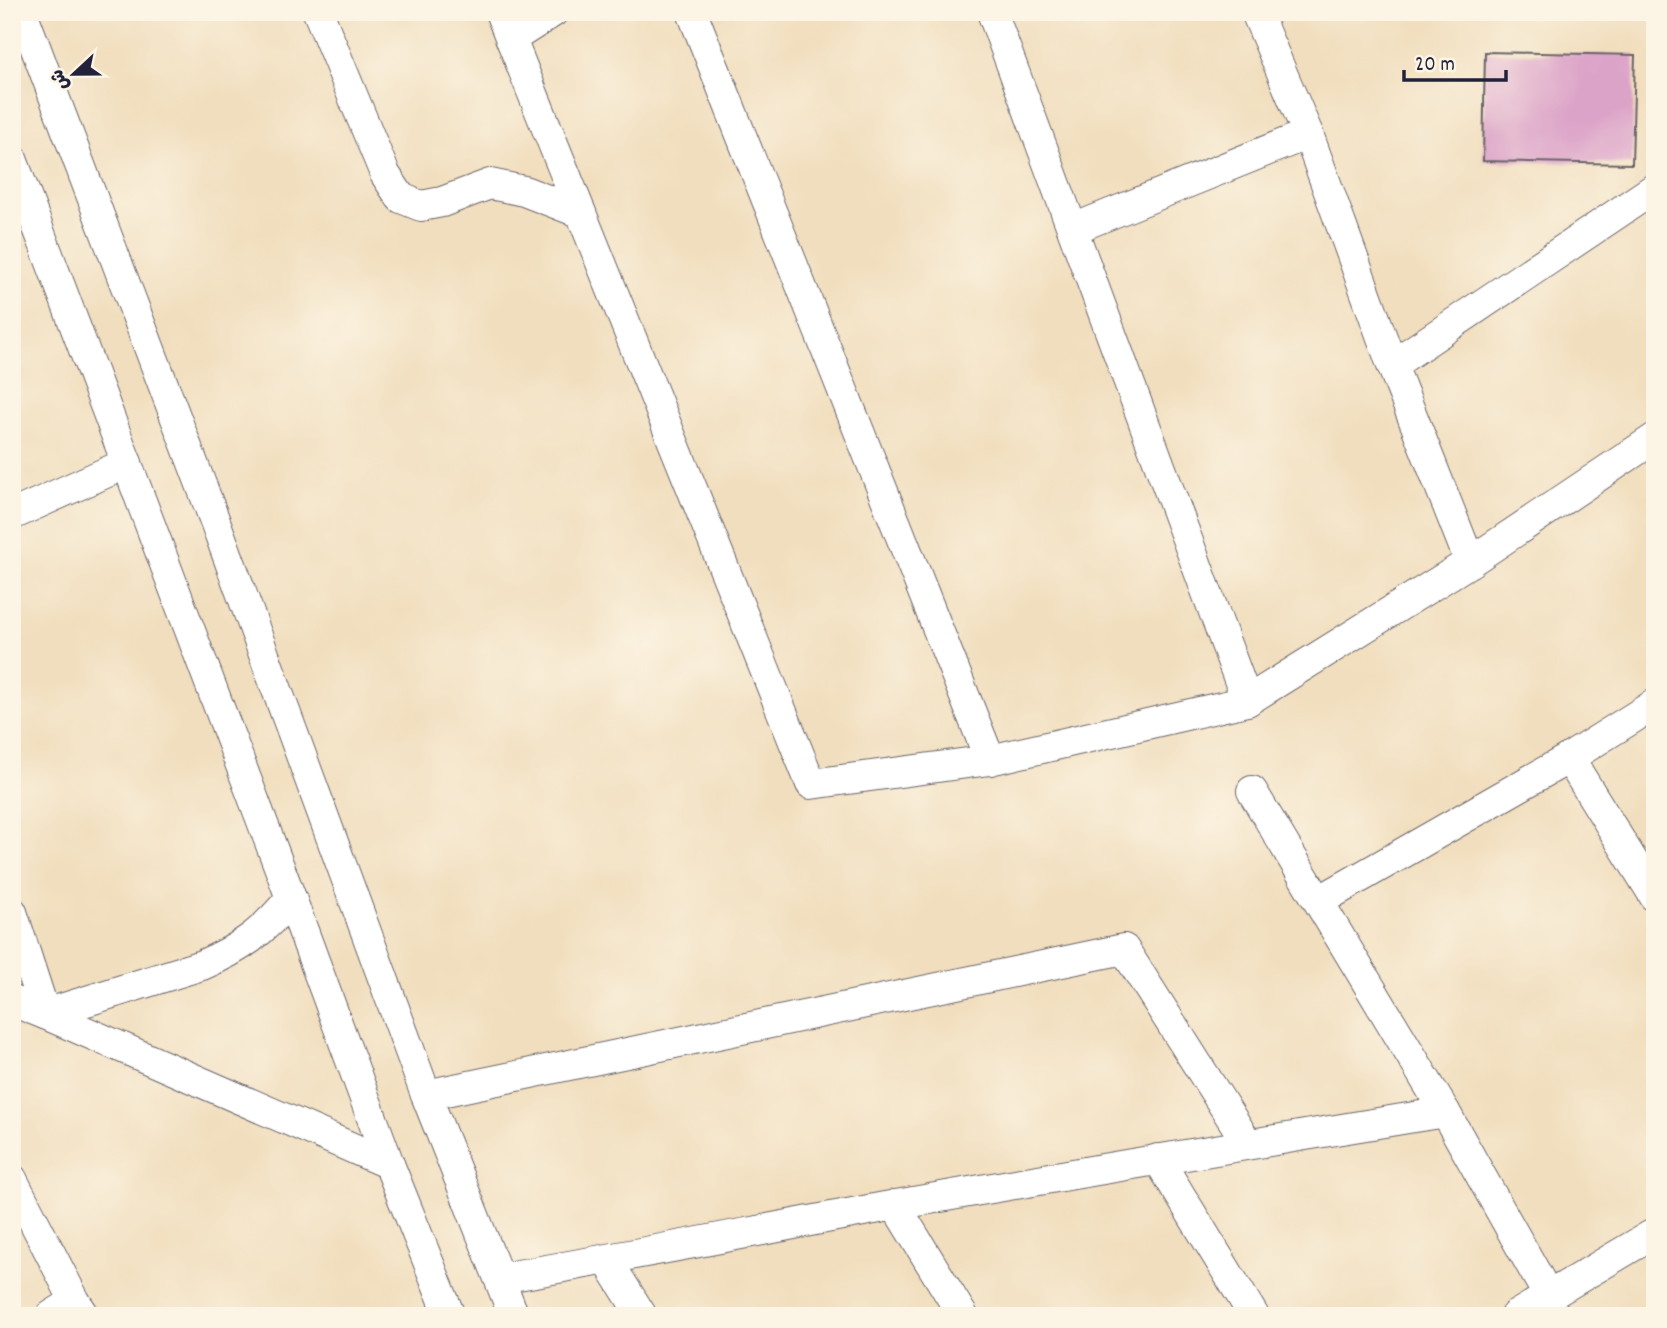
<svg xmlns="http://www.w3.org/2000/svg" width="1667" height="1328" font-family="Dekko,'Playpen Sans Arabic',sans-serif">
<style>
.building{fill:#dca3c8}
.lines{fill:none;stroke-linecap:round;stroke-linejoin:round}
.minor-casing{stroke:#6a6469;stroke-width:32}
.minor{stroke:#fff;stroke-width:30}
</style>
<rect width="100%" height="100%" fill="#fcf5e5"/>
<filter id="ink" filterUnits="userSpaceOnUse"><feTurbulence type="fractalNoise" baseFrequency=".0143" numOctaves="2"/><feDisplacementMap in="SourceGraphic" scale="14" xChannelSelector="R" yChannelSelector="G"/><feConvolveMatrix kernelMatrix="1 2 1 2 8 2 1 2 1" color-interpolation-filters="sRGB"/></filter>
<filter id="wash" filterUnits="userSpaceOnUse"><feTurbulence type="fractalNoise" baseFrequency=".00686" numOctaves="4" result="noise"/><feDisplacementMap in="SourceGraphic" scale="28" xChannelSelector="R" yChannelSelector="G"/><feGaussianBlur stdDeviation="1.57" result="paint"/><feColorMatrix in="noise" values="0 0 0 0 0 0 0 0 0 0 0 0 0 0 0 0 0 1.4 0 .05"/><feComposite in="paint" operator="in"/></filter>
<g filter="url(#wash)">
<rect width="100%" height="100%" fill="#f1debe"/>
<g id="blocks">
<path class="building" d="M1485,52L1635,55L1632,164L1483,161Z"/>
</g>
</g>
<g filter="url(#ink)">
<use href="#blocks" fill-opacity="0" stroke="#6a6469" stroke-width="2"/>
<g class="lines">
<defs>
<g id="minor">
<path d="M22,12L216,524L426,1095L514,1316"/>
<path d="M318,12L385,174L401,198L421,206L442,202L490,184L524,191L581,213"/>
<path d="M500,12L811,784L990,760L1247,701L1470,562L1655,438"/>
<path d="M692,12L990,760"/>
<path d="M992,12L1247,701"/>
<path d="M1256,12L1308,134L1392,365L1470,562"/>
<path d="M511,39L553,12"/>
<path d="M12,159L291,898L389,1164L450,1316"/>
<path d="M1073,229L1308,134"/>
<path d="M1392,365L1655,188"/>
<path d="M12,515L127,463"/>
<path d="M1569,758L1655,897"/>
<path d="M1252,791L1445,1112L1548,1295"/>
<path d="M1319,901L1569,758L1655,704"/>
<path d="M12,912L45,1014"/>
<path d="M12,1001L45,1014L389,1164"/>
<path d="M45,1014L202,965C242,948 263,932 291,898"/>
<path d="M426,1095L1124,949L1248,1144"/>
<path d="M1158,1159L1254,1316"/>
<path d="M12,1179L75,1301L85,1316"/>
<path d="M895,1205L963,1316"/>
<path d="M607,1260L642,1316"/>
<path d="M500,1278C632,1256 764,1229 896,1205C1079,1172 1262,1142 1445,1112"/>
<path d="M51,1316L75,1301"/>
<path d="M1515,1316L1655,1233"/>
</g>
</defs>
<use href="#minor" class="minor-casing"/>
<use href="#minor" class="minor"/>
</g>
</g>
<rect width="1667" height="1328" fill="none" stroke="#fcf5e5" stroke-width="42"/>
<g transform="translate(74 74) rotate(248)" stroke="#fcf5e5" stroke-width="5" paint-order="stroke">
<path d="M0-5L12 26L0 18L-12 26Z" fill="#22223b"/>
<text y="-10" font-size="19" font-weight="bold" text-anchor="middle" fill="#22223b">ش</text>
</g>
<path d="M1404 70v10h102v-10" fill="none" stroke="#22223b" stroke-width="3.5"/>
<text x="1415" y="70" font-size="21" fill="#22223b" stroke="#fcf5e5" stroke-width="5" paint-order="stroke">20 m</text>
</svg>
